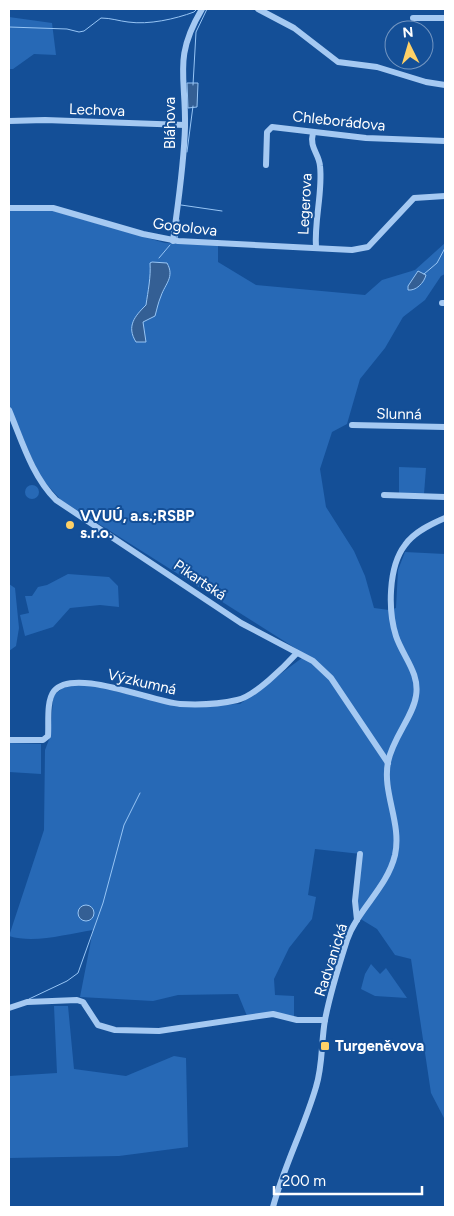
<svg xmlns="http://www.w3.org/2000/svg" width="454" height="1216" font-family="Figtree,sans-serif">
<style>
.green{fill:#2769b6}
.water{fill:#345f94;stroke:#97c5f5}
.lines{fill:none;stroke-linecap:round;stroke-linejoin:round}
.stream{stroke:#97c5f5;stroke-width:1}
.minor{stroke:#a5c9f2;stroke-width:6}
.poi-dot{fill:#ffd167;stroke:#144f97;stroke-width:2}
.labels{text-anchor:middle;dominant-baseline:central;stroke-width:4;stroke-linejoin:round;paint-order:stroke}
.street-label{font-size:15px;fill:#fff;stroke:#144f97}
.poi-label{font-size:15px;font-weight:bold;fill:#fff;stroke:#144f97;text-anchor:start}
</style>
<rect width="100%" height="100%" fill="#144f97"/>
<g class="green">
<path d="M9,17L52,23L56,55L34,54L13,69H9Z"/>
<path d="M47,209L165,243L218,245V262L256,285L365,295L382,280L415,270L445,243V274L441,276L425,300L403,317L385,348L360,379L347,424L332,432L320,469L326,507L354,551L365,576L374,608L389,610L396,608L398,570L405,552L445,554V1120L431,1093L411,959L395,955L377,929L354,915L361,854L315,849L308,895L316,897L312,919L289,948L274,979L275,995L294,996V1017L247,1016L238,994L178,995L153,1001L80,997L93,930C66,934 35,944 9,936L44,830L45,750L50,737L53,700L55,694L63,688L80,683L178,706L240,704L306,655L61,500L40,477L9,405V210Z"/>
<path d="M399,467L426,468L424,494L399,493Z"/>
<circle cx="32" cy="492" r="7"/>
<path d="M68,574L109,577L118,586L119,607L100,605L70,608L53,627L25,636L20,615L29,613L25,596H32L38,587L47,585Z"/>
<path d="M9,584L15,588L19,628L16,646L9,651Z"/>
<path d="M9,743L41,744V774L9,772Z"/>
<path d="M371,964L380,974L386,968L407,998L375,996L361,989L365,974Z"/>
<path d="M54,1006H68L74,1069L126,1076L174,1056L186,1058L188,1147L119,1156L9,1158V1076L57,1073Z"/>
</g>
<g class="water">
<path d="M187,83H198L197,107L188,108Z"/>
<path d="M152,262L167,263C175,277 165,284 161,296C158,303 157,309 155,316L143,322L146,342H136C126,326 135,316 146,305C148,291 151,277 150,263Z"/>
<path d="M418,271L426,275C424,283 416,291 408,290V286Z"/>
<circle cx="86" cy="913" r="8"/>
</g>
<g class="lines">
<g class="stream">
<path d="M9,27L67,29L79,32L84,31L101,18C111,18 119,21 128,22C149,25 175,19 194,12L197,9"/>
<path d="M193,85L196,32L207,9"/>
<path d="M187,152L193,106"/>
<path d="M181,205L222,211"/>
<path d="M177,239L179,220"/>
<path d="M159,258L170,245"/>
<path d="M424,274L437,263L445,248"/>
<path d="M29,999L67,981L78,973L103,903L124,825L140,793"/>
</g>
<g class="minor">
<path d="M258,9L294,28L338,62L377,67L426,82L445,85"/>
<path d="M413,18H445"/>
<path d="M9,121L45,120L185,125"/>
<path d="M313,133C309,148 319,153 320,166C323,192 314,220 316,248"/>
<path d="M266,165L267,132L272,127L366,138L445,141"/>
<path d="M9,208H53L143,234L178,241L352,250L368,247L414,198L445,196"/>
<path d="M173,241C178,203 184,165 185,127C186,75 173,58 202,9"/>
<path d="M442,303H445"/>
<path d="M9,410C22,441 32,476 56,500L241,623L313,661L331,678L388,763"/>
<path d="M352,425L445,427"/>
<path d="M384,495L445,497"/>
<path d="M9,740H43L48,736C49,724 46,701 54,691C74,667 152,702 180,704C197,705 220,704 237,700C254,697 285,666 297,653"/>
<path d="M357,920L355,901L360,854"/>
<path d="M9,1008L27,1002L77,1000L83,1002L98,1025L115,1030L159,1031L273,1014L297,1020H325"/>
<path d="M273,1207C284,1166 304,1128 316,1087C323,1065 321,1042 325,1020C330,993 339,965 347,940C358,909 387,888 395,855C402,823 382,793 388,762C393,737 413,717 416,696C420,673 403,657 396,636C388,611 388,567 405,545C414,532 431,524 445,518"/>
</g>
</g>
<g class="poi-dot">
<circle cx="70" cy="525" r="5"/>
<rect x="320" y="1041" width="10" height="10" rx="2.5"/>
</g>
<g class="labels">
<g class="street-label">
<text transform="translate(97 110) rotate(2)">Lechova</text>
<text transform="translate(339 121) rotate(6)">Chleborádova</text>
<text transform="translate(170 123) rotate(-90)">Bláhova</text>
<text transform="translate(305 204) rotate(-87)">Legerova</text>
<text transform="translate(185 227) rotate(7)">Gogolova</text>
<text transform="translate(399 414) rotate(1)">Slunná</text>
<text transform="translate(200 580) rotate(34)">Pikartská</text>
<text transform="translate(142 682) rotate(13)">Výzkumná</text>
<text transform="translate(331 960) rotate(-72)">Radvanická</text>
</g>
<g class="poi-label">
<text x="80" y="516">VVUÚ, a.s.;RSBP<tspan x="80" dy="17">s.r.o.</tspan></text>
<text x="335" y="1046">Turgeněvova</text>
</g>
</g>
<rect width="454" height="1216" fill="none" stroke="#ffffff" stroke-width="20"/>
<g transform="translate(409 45) rotate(355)"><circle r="24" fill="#144f97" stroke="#7295c1"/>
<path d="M0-4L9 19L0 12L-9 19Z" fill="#ffd167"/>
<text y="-8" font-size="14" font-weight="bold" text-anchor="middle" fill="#ffffff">N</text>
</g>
<path d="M274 1186v8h148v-8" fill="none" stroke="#ffffff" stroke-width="2.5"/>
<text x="282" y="1186" font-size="15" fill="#ffffff" stroke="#144f97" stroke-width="4" paint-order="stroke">200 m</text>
</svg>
